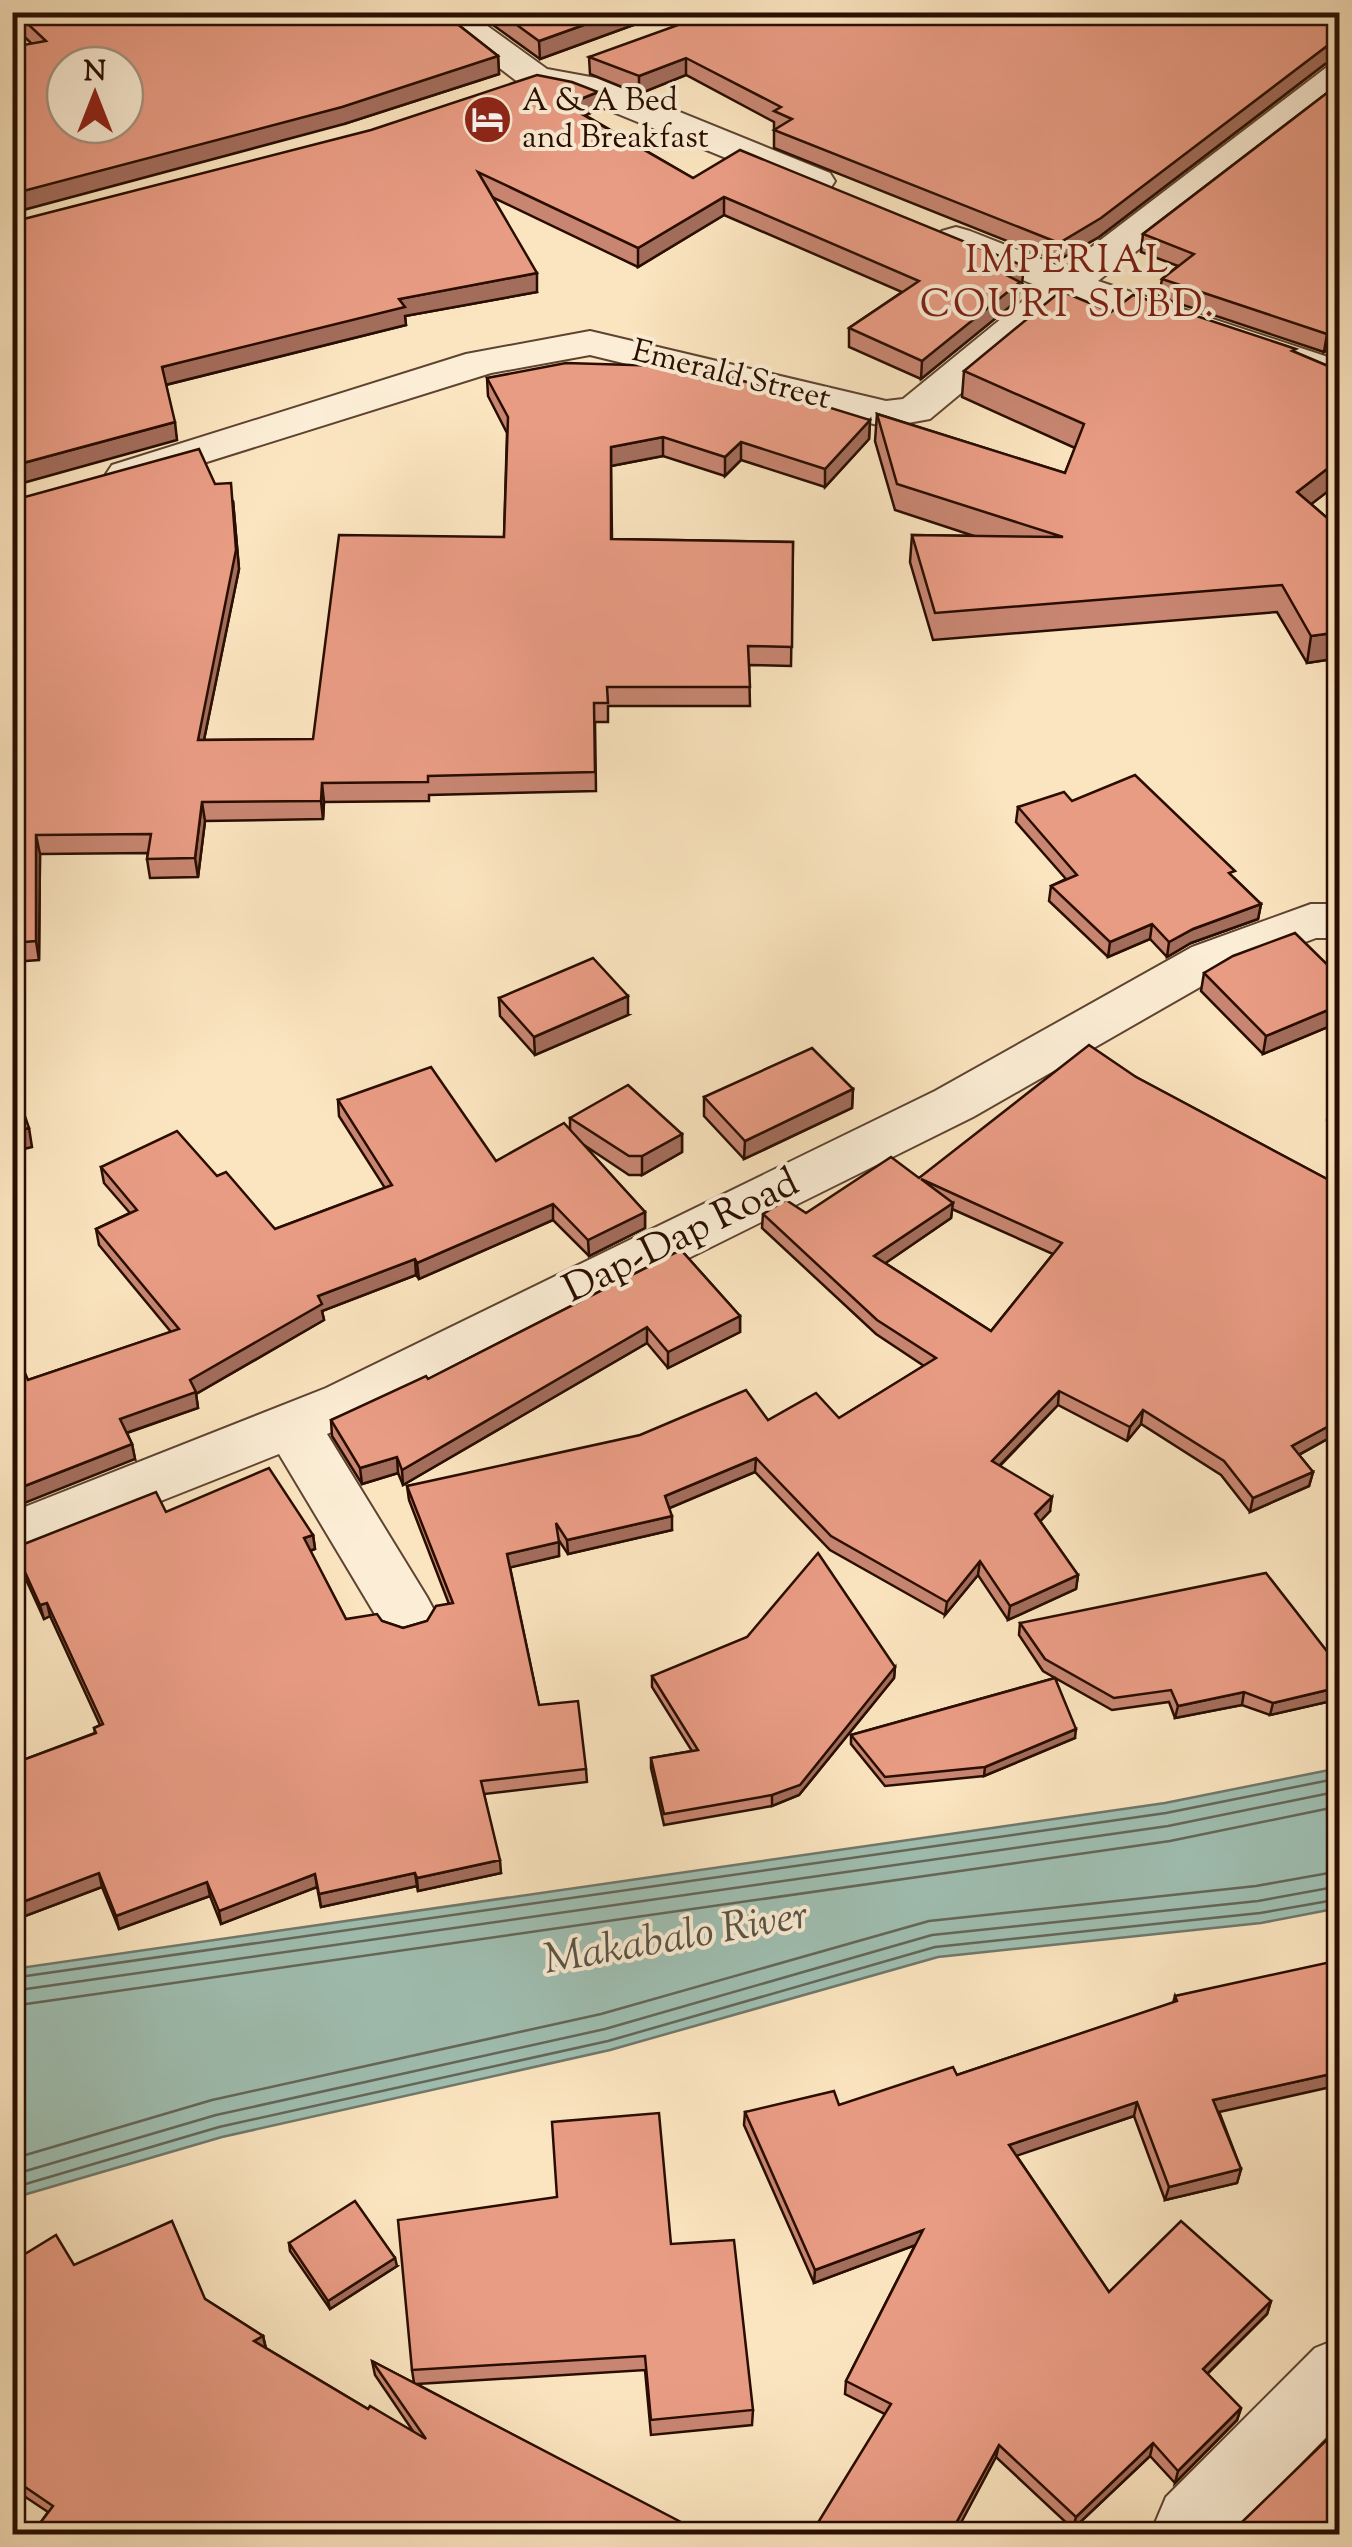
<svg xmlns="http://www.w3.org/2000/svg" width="1352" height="2547" font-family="'Sorts Mill Goudy',serif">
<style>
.water{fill:#9fbfb2;stroke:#70786b;stroke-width:2.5}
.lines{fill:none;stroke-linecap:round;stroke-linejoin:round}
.shore{stroke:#646659;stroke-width:2.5}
.minor-casing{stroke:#5e4330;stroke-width:4}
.minor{fill:#fceed6;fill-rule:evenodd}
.wall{fill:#c88672;stroke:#290d00;stroke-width:2.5;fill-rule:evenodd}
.shaded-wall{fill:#a36d5c;stroke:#290d00;stroke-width:2.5}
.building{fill:#e99c84;stroke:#290d00;stroke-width:2.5;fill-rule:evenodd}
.labels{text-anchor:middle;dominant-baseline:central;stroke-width:8;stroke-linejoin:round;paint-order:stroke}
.far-poi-label{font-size:32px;fill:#290d00;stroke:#fceed6;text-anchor:start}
.far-street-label{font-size:32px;fill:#290d00;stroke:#fceed6}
.far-quarter-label{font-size:38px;letter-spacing:2.5px;fill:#7a1f14;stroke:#fceed6}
.street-label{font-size:40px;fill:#290d00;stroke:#fceed6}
.water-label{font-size:42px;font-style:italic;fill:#585447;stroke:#fceed6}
</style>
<rect width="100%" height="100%" fill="#fbe5c0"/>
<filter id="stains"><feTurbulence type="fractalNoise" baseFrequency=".002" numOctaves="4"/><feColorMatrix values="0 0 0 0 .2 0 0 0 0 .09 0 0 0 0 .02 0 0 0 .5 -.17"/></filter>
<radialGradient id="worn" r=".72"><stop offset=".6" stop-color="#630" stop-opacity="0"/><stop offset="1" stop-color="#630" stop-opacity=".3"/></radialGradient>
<path class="water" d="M1339,1768V1908L1261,1923L938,1957L610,2050L222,2137L13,2198V1969L1165,1803Z"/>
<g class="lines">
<g class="shore">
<path d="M12,1978L1166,1813L1340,1778"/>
<path d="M12,1991L1168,1826L1340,1791"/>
<path d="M12,2006L1170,1841L1340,1806"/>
<path d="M12,2159L212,2100L601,2014L929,1921L1256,1886L1340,1871"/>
<path d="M12,2175L216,2115L605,2029L932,1935L1258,1901L1340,1886"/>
<path d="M12,2188L219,2127L608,2041L935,1947L1260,1913L1340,1899"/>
</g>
<defs>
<g id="minor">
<path d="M426,12H468L547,69L596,78L830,173L835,181L830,189L816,193L802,189L574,96L523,86Z"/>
<path d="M1340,64V93L1098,281L1340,361V387L1074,299L930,419L886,427L590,355L491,373L127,487L112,483L106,474L112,465L466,354L590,331L886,401L903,399L1040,287L942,247L936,239L942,231L956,227L970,231L1064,268L1327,67Z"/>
<path d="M1311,904H1340V938H1316L1228,971L973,1117L366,1418L327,1434L427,1597L436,1614L427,1631L406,1638L385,1631L279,1454L12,1560V1512L326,1388L935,1091L1192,947Z"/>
<path d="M1340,2338V2423L1232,2534H1160L1155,2523L1166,2497L1315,2348Z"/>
</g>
</defs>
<use href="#minor" class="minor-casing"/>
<use href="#minor" class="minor"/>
</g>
<g class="wall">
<path d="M12,12H442L498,56L499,74L344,124L32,44L12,25Z"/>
<path d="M475,12H669L540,59Z"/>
<path d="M1340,12V62L1325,64L1099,237L1057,261L774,148V122L686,75L639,94L590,74L589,57Z"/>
<path d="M1340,83V341L1324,352L1159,297L1162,279L1178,266L1141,252L1143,234Z"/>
<path d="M598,110L585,115L693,178L1022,284L1020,286L1018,300L921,379L849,347V328L902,292L724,215L638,267L492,197L537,292L405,316L406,325L166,385L177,440L12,222Z"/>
<path d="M1111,312L1295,352L1340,371V482L1311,504L1340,529V658L1307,663L1277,612L933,640L910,562L912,535L974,536L895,510L875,441L877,414L1065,473L1075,448L962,397L964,371Z"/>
<path d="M487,378L870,420L869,439L825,487L741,460L725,476L663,456L611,466L612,539L793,542L791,666L749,665L750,706H608V722H595L596,791L429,795V801L324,802L323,819L205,821L198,877L150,878L147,859L148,853L40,854L39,960L12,962V494L25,497L215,484L233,501L239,569L204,740L313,739L504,537L507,433L488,396Z"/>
<path d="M1072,801L1234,878L1261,904L1258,919L1191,943L1167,957L1150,939L1108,957L1049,901L1051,886L1066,879L1016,822L1018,807Z"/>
<path d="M1204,973L1340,977V1022L1263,1054L1201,991Z"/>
<path d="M499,998L628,1015L535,1055L500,1016Z"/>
<path d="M1136,1077L1340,1186V1432L1299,1455L1313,1472L1309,1486L1250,1512L1221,1475L1141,1424L1127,1441L1058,1405L1000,1466L1050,1511L1040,1521L1078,1575L1076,1589L1008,1620L978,1575L945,1615L830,1550L755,1472L669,1508L672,1530L568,1554L558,1539L559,1556L510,1567L539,1705L586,1769L587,1782L484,1794L501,1873L418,1891L417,1886L321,1907L317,1887L221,1924L210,1896L119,1929L102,1887L12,1921V1764L95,1733L94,1728L100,1725L50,1616L44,1619L18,1562L14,1548L166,1512L313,1535L315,1549L310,1551L346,1619L382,1621L403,1628L427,1621L449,1604L409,1500L407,1486L768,1420L839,1418L924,1366L876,1334L762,1228L763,1214L806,1213L919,1178ZM952,1209L1053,1254L991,1331L885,1263L951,1218Z"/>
<path d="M853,1089L852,1108L744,1159L704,1116V1097Z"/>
<path d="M1340,1093V1133L1327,1120L1329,1107Z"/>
<path d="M338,1100L496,1161L570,1130V1118L682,1134V1152L642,1175H629L584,1145L645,1212V1228L589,1256L553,1220L419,1279L416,1275L322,1311L324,1320L196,1394L198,1408L127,1433L132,1444L135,1459L28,1380L171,1332L99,1245L96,1229L130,1213L104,1183L101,1167L217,1176L275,1229L385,1188L339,1116Z"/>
<path d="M681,1250L740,1316V1332L668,1368L647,1343L403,1485L398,1473L362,1484L332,1436L331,1420L428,1379Z"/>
<path d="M1020,1623L1340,1668V1699L1270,1715L1242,1705L1175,1718L1169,1702L1112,1710L1055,1678L1075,1738L984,1776L885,1786L851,1744V1735L1055,1678L1043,1671L1019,1635Z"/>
<path d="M895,1667L894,1678L799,1795L772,1806L664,1825L651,1768V1758L692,1751L652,1687V1676Z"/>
<path d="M1175,1996L1241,2169L1237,2183L1165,2200L1134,2116L1016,2155L1109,2292L1271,2301L1267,2314L1207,2374L1241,2408L1237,2420L1175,2483L1150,2456L1073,2529L996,2457L885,2414L845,2394L846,2381L915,2245L814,2283L744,2125L745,2112L839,2105L957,2075L1173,2003Z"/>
<path d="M289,2243L397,2266L330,2309L290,2251Z"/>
<path d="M671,2244L753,2410L752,2425L651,2435L645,2370L417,2384L700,2534H42L38,2526L48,2512L12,2488V2262L74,2265L205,2299L263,2336L266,2348L368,2409L413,2431L375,2375L372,2361L414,2383L412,2370Z"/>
<path d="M1239,2525L1340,2534H1226L1229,2526Z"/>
</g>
<g class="shaded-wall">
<path d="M620,12H669L540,59L539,41Z"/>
<path d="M1340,44V62L1325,64L1099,237L1057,261L1059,243L1327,46Z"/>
<path d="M498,56L499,74L344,124L12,213V194Z"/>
<path d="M686,58V75L639,94V76Z"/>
<path d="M598,92V110L567,123L566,105Z"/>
<path d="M724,197V215L638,267V248Z"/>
<path d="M1024,266L1022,284L1020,286L1018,300L921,379L922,361L1008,276Z"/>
<path d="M537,273V292L405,316L406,325L165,385L162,367L399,299Z"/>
<path d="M1340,325V341L1324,352L1327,334Z"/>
<path d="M870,420L869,439L825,487V469Z"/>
<path d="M175,422L177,440L12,486V466Z"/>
<path d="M663,437V456L611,466V447Z"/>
<path d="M741,442V460L725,476V457Z"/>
<path d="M1340,459V482L1292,519L1297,492Z"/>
<path d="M233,501L239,569L200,759L198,740Z"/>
<path d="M1340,632V658L1307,663L1311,636Z"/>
<path d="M322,783L324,802L323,819L321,801Z"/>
<path d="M202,802L205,821L198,877L195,858Z"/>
<path d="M36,835L40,854L39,960L36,941Z"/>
<path d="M1261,904L1258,919L1191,943L1167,957L1169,942L1193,929Z"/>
<path d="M1152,924L1150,939L1108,957L1110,942Z"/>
<path d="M628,996V1015L535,1055L534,1037Z"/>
<path d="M1340,1005V1022L1263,1054L1266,1036Z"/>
<path d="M853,1089L852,1108L744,1159L745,1141Z"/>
<path d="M29,1128L32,1147L12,1152V1132Z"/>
<path d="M682,1134V1152L642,1175V1156Z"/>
<path d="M953,1203L951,1218L874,1271V1256Z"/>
<path d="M553,1204V1220L419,1279L417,1263Z"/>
<path d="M645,1212V1228L589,1256L588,1240Z"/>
<path d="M415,1259L416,1275L322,1311L324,1320L196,1394L198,1408L123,1434L120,1419L190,1380L318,1296Z"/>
<path d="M740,1316V1332L668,1368V1352Z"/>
<path d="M647,1327V1343L403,1485L402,1470Z"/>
<path d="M1059,1391L1058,1405L990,1475L992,1461Z"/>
<path d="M1143,1410L1141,1424L1127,1441L1130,1427Z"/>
<path d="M1340,1420V1432L1289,1460L1292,1446Z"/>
<path d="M132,1444L135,1459L12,1508V1491Z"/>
<path d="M397,1457L398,1473L362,1484L360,1468Z"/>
<path d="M756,1458L755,1472L665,1510V1496Z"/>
<path d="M1313,1472L1309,1486L1250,1512L1253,1498Z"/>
<path d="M1052,1497L1050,1511L1034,1528L1035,1514Z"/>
<path d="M672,1516V1530L568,1554L567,1540Z"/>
<path d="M313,1535L315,1549L306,1552L304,1538Z"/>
<path d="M559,1542V1556L508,1568L507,1554Z"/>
<path d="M980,1561L978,1575L945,1615L947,1602Z"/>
<path d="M1078,1575L1076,1589L1008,1620L1010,1606Z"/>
<path d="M47,1603L50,1616L44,1619L40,1605Z"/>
<path d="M895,1667L894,1678L799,1795L772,1806V1795Z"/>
<path d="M1340,1687V1699L1270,1715L1273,1703Z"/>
<path d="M1244,1692L1242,1705L1175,1718L1178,1706Z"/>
<path d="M1076,1729L1075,1738L984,1776L985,1767Z"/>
<path d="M500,1860L501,1873L418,1891L417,1878Z"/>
<path d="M99,1873L102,1887L12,1921V1906Z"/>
<path d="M415,1873L417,1886L321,1907L319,1894Z"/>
<path d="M315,1874L317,1887L221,1924L219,1911Z"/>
<path d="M207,1882L210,1896L119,1929L116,1916Z"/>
<path d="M1340,2072V2085L1210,2114L1213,2100Z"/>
<path d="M1137,2102L1134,2116L1007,2159L1009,2145Z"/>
<path d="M1241,2169L1237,2183L1165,2200L1169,2187Z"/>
<path d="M923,2230L921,2243L814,2283L815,2270Z"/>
<path d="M395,2258L397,2266L330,2309L328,2301Z"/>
<path d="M1271,2301L1267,2314L1199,2382L1203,2369Z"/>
<path d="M263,2336L266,2350L254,2341Z"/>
<path d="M1241,2408L1237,2420L1175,2483L1178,2471Z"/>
<path d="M1153,2443L1150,2456L1073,2529L1076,2517Z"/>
<path d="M999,2445L996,2457L955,2534H950Z"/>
</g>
<g class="building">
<path d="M15,12H442L498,56L342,107L12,194V47L46,41ZM65,65H125V125H65Z"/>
<path d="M499,12H620L539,41Z"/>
<path d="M714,12H1340V44L1327,46L1101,218L1059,243L774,130L792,119L774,111L781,107L686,58L639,76L589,57Z"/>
<path d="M537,75L572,82L598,92L566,105L693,178L740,150L1024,266L1008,276L1020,282L922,361L849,328L919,281L724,197L638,248L478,172L537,273L399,299L405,307L162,367L175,422L12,466V222L371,130Z"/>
<path d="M1340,83V325L1327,334L1162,279L1194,254L1143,234Z"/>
<path d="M1061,291L1111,312L1133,295L1296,349L1292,351L1340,371V459L1297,492L1340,529V632L1311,636L1282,585L935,613L912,535L1063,537L897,484L877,414L1065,473L1084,424L964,371Z"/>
<path d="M566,363L698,367L870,420L825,469L741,442L725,457L663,437L611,447V539L793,542L792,647L748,646L750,687H607L608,703H594L595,772L428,776V782L322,783L321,801L202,802L195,858L147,859L151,834L36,835V941L12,943V494L25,497L199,449L215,484L231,483L236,550L198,740L313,739L339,535L504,537L508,417L487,378Z"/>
<path d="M1135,775L1235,871L1229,873L1261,904L1193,929L1169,942L1152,924L1110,942L1051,886L1077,875L1018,807L1064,792L1072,801Z"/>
<path d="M1295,933L1340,977V1005L1266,1036L1204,973L1233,956Z"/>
<path d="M593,958L628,996L534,1037L499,998Z"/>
<path d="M1089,1045L1136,1077L1340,1186V1420L1292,1446L1313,1472L1253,1498L1224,1461L1143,1410L1130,1427L1059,1391L992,1461L1052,1497L1035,1514L1078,1575L1010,1606L980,1561L947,1602L831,1536L756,1458L665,1496L672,1516L567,1540L556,1523L559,1542L507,1554L539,1705L578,1701L586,1769L481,1781L500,1860L417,1878L415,1873L319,1894L315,1874L219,1911L207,1882L116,1916L99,1873L12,1906V1764L96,1733L94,1728L103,1724L47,1603L40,1605L14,1548L156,1492L166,1512L269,1468L313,1535L304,1538L346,1619L377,1614L382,1621L403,1628L427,1621L436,1606L453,1603L407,1486L640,1435L746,1390L768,1420L816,1393L839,1418L936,1358L877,1320L763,1214L786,1200L806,1213L891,1157L919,1178ZM921,1179L1062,1243L991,1331L874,1256L953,1203Z"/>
<path d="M812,1048L853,1089L745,1141L704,1097Z"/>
<path d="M431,1067L496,1161L564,1123L645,1212L588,1240L553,1204L417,1263L415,1259L318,1296L322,1304L190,1380L196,1392L120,1419L132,1444L12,1491V1343L28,1380L179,1329L96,1229L137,1210L101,1167L177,1131L217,1176L226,1172L275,1229L392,1185L338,1100Z"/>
<path d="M12,1078L29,1128L12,1132Z"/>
<path d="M628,1085L682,1134L642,1156H629L570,1118Z"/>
<path d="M1340,1093V1117L1329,1107Z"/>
<path d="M681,1250L740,1316L668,1352L647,1327L402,1470L397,1457L360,1468L331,1420L426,1376L428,1379Z"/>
<path d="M818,1553L895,1667L800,1785L772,1795L664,1814L651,1758L698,1750L652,1676L747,1637Z"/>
<path d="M1266,1573L1340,1668V1687L1273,1703L1244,1692L1178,1706L1171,1690L1114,1698L1045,1659L1020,1623Z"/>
<path d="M1055,1678L1076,1729L985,1767L885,1777L851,1735Z"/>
<path d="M1340,1960V2072L1213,2100L1241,2169L1169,2187L1137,2102L1009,2145L1109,2292L1181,2221L1271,2301L1203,2369L1241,2408L1178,2471L1153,2443L1076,2517L999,2445L950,2534H811L891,2404L846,2381L923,2230L815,2270L745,2112L834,2091L839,2105L953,2067L957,2075L1177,2001L1175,1996Z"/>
<path d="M659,2113L671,2244L734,2240L753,2410L651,2420L645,2356L412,2370L398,2220L557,2197L552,2122Z"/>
<path d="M355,2201L395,2258L328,2301L289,2243Z"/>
<path d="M172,2221L205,2299L263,2336L254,2341L368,2409L370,2406L426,2439L372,2361L700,2532V2534H50L38,2526L53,2506L12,2478V2262L56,2235L74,2265Z"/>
<path d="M1340,2427V2531L1335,2534H1236L1229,2526L1239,2525Z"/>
</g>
<defs>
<symbol id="hotel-disc" viewBox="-11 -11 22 22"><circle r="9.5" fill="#8f2418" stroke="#fceed6"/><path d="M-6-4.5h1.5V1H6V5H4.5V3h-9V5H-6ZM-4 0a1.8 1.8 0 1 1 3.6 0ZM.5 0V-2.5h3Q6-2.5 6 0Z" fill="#fff"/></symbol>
</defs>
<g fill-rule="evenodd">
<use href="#hotel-disc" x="460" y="92" width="55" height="55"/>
</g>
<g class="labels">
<g class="far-poi-label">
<text x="522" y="102">A &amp; A Bed<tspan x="522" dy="37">and Breakfast</tspan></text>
</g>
<g class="far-street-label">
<text transform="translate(731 376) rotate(14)">Emerald Street</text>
</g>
<g class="far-quarter-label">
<text x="1068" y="263">IMPERIAL<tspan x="1068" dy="44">COURT SUBD.</tspan></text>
</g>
<g class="street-label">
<text transform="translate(682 1238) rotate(-26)">Dap-Dap Road</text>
</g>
<g class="water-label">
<text transform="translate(676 1940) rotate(-10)">Makabalo River</text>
</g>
</g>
<rect width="1352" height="2547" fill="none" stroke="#fbe5c0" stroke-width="50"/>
<rect x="15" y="15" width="1322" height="2517" fill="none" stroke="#290d00" stroke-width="5"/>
<rect x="25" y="25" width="1302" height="2497" fill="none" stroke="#290d00" stroke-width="2.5"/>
<g transform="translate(95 95)"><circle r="48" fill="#fceed6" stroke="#a89480" stroke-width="2.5"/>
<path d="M0-8L18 38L0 25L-18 38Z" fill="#8f2418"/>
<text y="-15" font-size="28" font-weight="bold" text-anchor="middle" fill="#290d00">N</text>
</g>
<rect width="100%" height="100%" filter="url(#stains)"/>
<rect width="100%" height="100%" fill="url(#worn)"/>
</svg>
